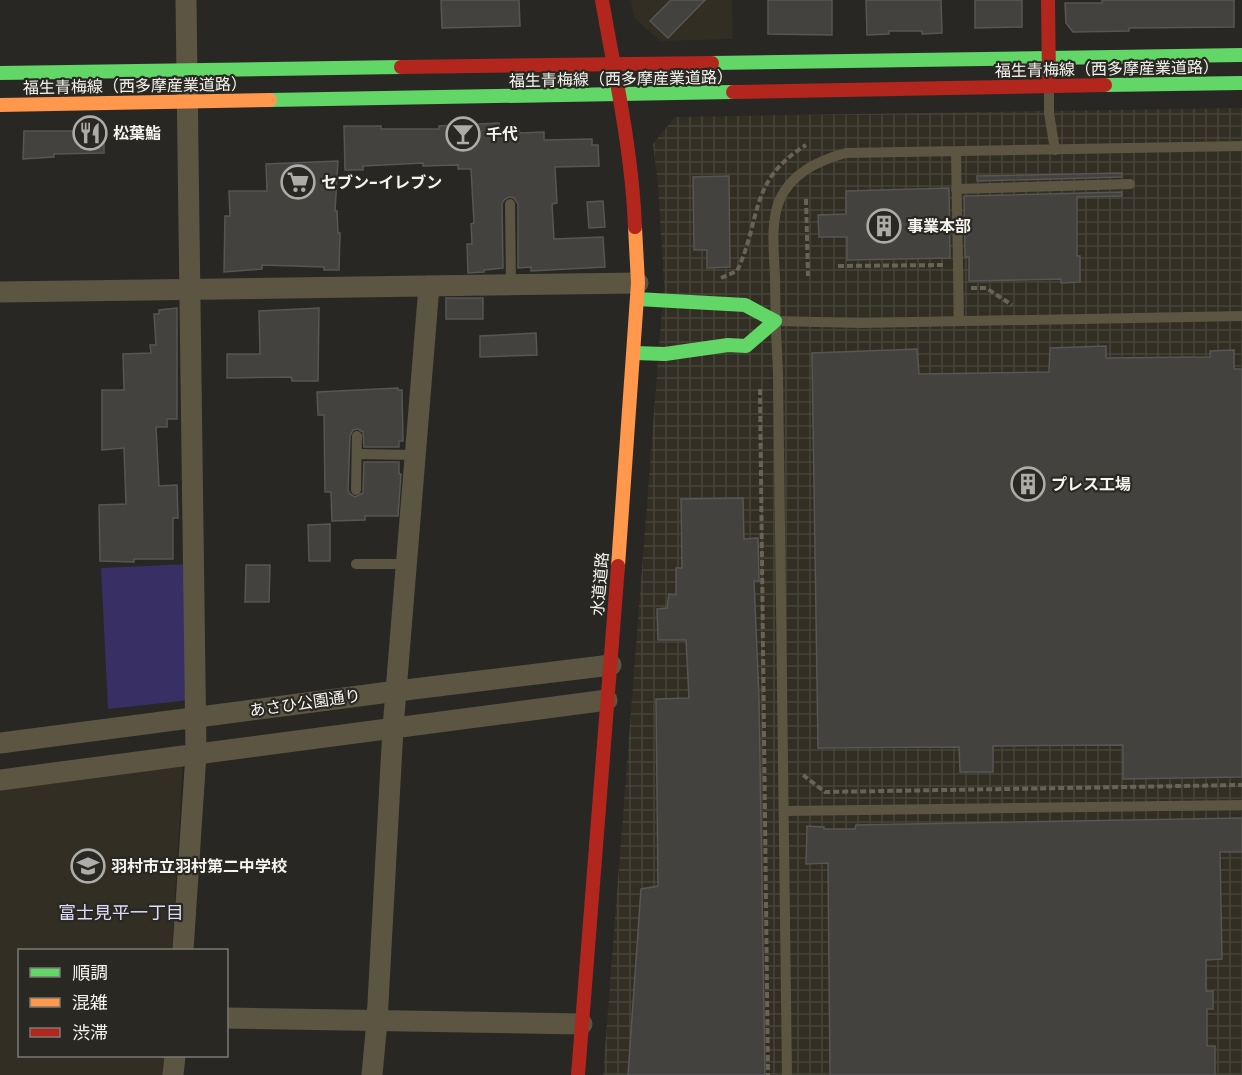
<svg xmlns="http://www.w3.org/2000/svg" width="1242" height="1075" font-family="Poppins,'Noto Sans JP',sans-serif">
<style>
.built{fill:#322e23}
.industrial{fill:url(#industrial-grid)}
.garden{fill:#382f64}
.building{fill:#43423f;stroke:#575654;stroke-width:1.5}
.lines{fill:none;stroke-linecap:round;stroke-linejoin:round}
.path{stroke:#676357;stroke-width:4;stroke-dasharray:6 3;stroke-linecap:butt}
.lane{stroke:#5b5542;stroke-width:10}
.street{stroke:#5b5542;stroke-width:21}
.fast{stroke:#63d668;stroke-width:14}
.slow{stroke:#ff974d;stroke-width:14}
.jam{stroke:#b3261e;stroke-width:14}
.labels{text-anchor:middle;dominant-baseline:central;stroke-width:4.5;stroke-linejoin:round;paint-order:stroke}
.street-label{font-size:16px;fill:#f6f4f0;stroke:#2a2822}
.poi-label{font-size:16px;font-weight:bold;fill:#f6f4f0;stroke:#2a2822;text-anchor:start}
.neighbourhood-label{font-size:18px;fill:#dddcf9;stroke:#2a2822}
</style>
<defs>
<pattern id="industrial-grid" width="8" height="8" patternUnits="userSpaceOnUse" patternTransform="scale(1.5)"><rect width="8" height="8" fill="#322e23"/><path d="M0 4h8M4 0v8" fill="none" stroke="#464338"/></pattern>
</defs>
<rect width="100%" height="100%" fill="#282724"/>
<g class="built">
<path d="M631,0H732L733,39L661,41L634,18Z"/>
<path d="M183,758L172,950H20V1056H166L165,1075H0V782Z"/>
</g>
<path class="industrial" d="M1242,108V1075H603L664,283L658,185L653,144L675,117Z"/>
<path class="garden" d="M189,564L190,700L108,709L101,568Z"/>
<g class="building">
<path d="M441,0H519L520,26L442,28Z"/>
<path d="M671,0H705L668,38L650,21Z"/>
<path d="M768,0H832V35L768,34Z"/>
<path d="M866,0H941L942,33L922,34V31H889V34L867,35Z"/>
<path d="M975,0H1022V27L975,28Z"/>
<path d="M1102,0H1234V27L1129,28V31L1073,32L1066,23L1065,3H1102Z"/>
<path d="M499,123L500,130H519L520,133L544,132V140L592,139V145H598L599,166L555,167L557,203L552,204L554,239L603,237L605,267L531,271V267L518,268V204L514,198L509,197L504,200L502,204L503,268L484,270V272L468,273L467,244H472L471,224L474,223L471,169H458V165L423,166V163L363,166V170H345L344,126H381V129H439V126Z"/>
<path d="M24,131H104V153L54,154V157L23,159Z"/>
<path d="M338,161L335,211H337L338,233H340L339,270H324V267L262,265V269L224,272L225,216H230L229,191H267L266,164Z"/>
<path d="M1122,173V177L977,181V176Z"/>
<path d="M729,176L730,267L707,268V250H694L693,177Z"/>
<path d="M949,188L950,258L847,260V237H819L818,215L846,214V191Z"/>
<path d="M1122,192V196L1077,197V256H1080V282L1061,283V279L969,281V257H965L964,196Z"/>
<path d="M603,201L605,227L589,228L587,202Z"/>
<rect x="446" y="298" width="37" height="21"/>
<path d="M177,308V419H167V427H156L159,486L177,485L178,518H173V559H134V562L100,561L99,505L126,504L124,448L102,450V390H124L123,354L151,353L150,345H156L154,314H159V310Z"/>
<path d="M319,308L318,381H292L291,377L227,378V354H260L259,311Z"/>
<path d="M536,333L537,355L480,357V336Z"/>
<path d="M1106,346V358L1210,357V351L1234,350V369H1242V777L1123,779V745L993,746V772H960L959,747L818,748L812,353L917,349L919,374L1049,372L1050,348Z"/>
<path d="M398,388V390H402L403,441H399V447H364L363,432L358,429L353,430L350,436L348,490L350,494L355,497L363,493L364,462H399V474H401L398,516H365V520L332,521L331,492H325L324,415H318L317,392Z"/>
<path d="M743,498L744,539L758,538L759,581H754L759,697L765,1075H628L641,889L658,886L656,699L689,698L686,640H658L657,609L667,608L669,594L676,595V568H682L681,499Z"/>
<path d="M330,524V561H309L308,525Z"/>
<path d="M246,565H270L269,602H245Z"/>
<path d="M1242,818V852H1220L1222,959L1206,960V991H1213V1009H1207V1046H1215V1075H830L828,863L806,864L807,826L824,827V829H855L856,825Z"/>
</g>
<g class="lines">
<g class="path">
<path d="M806,199L808,276"/>
<path d="M838,266L945,265"/>
<path d="M721,278L737,271C762,218 748,181 806,145"/>
<path d="M971,288H986L1012,305"/>
<path d="M760,389L768,1075"/>
<path d="M803,775L825,792L1242,785"/>
</g>
<g class="lane">
<path d="M1049,90V113L1055,150"/>
<path d="M956,152L959,321"/>
<path d="M956,189L1130,184"/>
<path d="M510,204L511,284"/>
<path d="M775,321L861,323L1242,316"/>
<path d="M357,454L415,455"/>
<path d="M356,490L357,436"/>
<path d="M356,564H406"/>
<path d="M784,811L1242,805"/>
<path d="M787,1075L778,373C776,341 775,309 775,277C774,252 770,222 780,199C792,173 819,160 846,153L1242,146"/>
</g>
<g class="street">
<path d="M0,292L638,283"/>
<path d="M0,743L397,691L611,665"/>
<path d="M0,780L607,700"/>
<path d="M183,950L196,754L186,0"/>
<path d="M226,1018L582,1024"/>
<path d="M173,1075L175,1056"/>
<path d="M372,1075L377,1021L393,728L429,286"/>
</g>
<g class="fast">
<path d="M712,63L1242,55"/>
<path d="M0,73L401,67"/>
<path d="M1105,85L1242,83"/>
<path d="M270,100L733,92"/>
<path d="M634,353L665,354L728,345L746,346L775,321L745,305L637,299"/>
</g>
<g class="slow">
<path d="M0,105L270,100"/>
<path d="M618,566L638,283L635,227"/>
</g>
<g class="jam">
<path d="M602,0C615,75 632,150 635,227"/>
<path d="M1048,0L1049,77"/>
<path d="M401,67L712,63"/>
<path d="M733,92L1105,85"/>
<path d="M578,1075L618,566"/>
</g>
</g>
<defs>
<symbol id="restaurant-ring" viewBox="-11 -11 22 22"><circle r="9.5" fill="#2a2822" stroke="#aeaca9" stroke-width="1.5"/><path d="M-5-6h1v4h1v-4h1v4h1v-4h1v5L-1.5 .5V6h-2V.5L-5-1ZM5-6V6H3V1.5H1.5Q1.5-4 5-6Z" fill="#aeaca9"/></symbol>
<symbol id="bar-ring" viewBox="-11 -11 22 22"><circle r="9.5" fill="#2a2822" stroke="#aeaca9" stroke-width="1.5"/><path d="M-6-5H6L.8 .8V4.5H3.5V6h-7V4.5H-.8V.8Z" fill="#aeaca9"/></symbol>
<symbol id="supermarket-ring" viewBox="-11 -11 22 22"><circle r="9.5" fill="#2a2822" stroke="#aeaca9" stroke-width="1.5"/><path d="M-6-5.5h2.5l.6 2H6L4.5 2H-2.5L-4.4-4H-6ZM-1.5 3.2a1.3 1.3 0 1 0 .1 0ZM3 3.2a1.3 1.3 0 1 0 .1 0Z" fill="#aeaca9"/></symbol>
<symbol id="building-ring" viewBox="-11 -11 22 22"><circle r="9.5" fill="#2a2822" stroke="#aeaca9" stroke-width="1.5"/><path d="M-4-6H4V6H1V3H-1V6H-4ZM-2.5-4.3h1.7v1.8h-1.7ZM.8-4.3h1.7v1.8H.8ZM-2.5-1h1.7V.8h-1.7ZM.8-1h1.7V.8H.8Z" fill="#aeaca9"/></symbol>
<symbol id="school-ring" viewBox="-11 -11 22 22"><circle r="9.5" fill="#2a2822" stroke="#aeaca9" stroke-width="1.5"/><path d="M0-5L7-2L0 1L-7-2ZM-4 1L0 2.5L4 1V4Q0 6-4 4Z" fill="#aeaca9"/></symbol>
</defs>
<g fill-rule="evenodd">
<use href="#restaurant-ring" x="71" y="114" width="38" height="38"/>
<use href="#bar-ring" x="444" y="115" width="38" height="38"/>
<use href="#supermarket-ring" x="279" y="163" width="38" height="38"/>
<use href="#building-ring" x="865" y="207" width="38" height="38"/>
<use href="#building-ring" x="1009" y="465" width="38" height="38"/>
<use href="#school-ring" x="69" y="847" width="38" height="38"/>
</g>
<g class="labels">
<g class="street-label">
<text transform="translate(1107 69) rotate(-1)">福生青梅線（西多摩産業道路）</text>
<text transform="translate(621 79) rotate(-1)">福生青梅線（西多摩産業道路）</text>
<text transform="translate(135 86) rotate(-1)">福生青梅線（西多摩産業道路）</text>
<text transform="translate(600 584) rotate(-85)">水道道路</text>
<text transform="translate(305 703) rotate(-8)">あさひ公園通り</text>
</g>
<g class="poi-label">
<text x="113" y="133">松葉鮨</text>
<text x="486" y="134">千代</text>
<text x="321" y="182">セブン-イレブン</text>
<text x="907" y="226">事業本部</text>
<text x="1051" y="484">プレス工場</text>
<text x="111" y="866">羽村市立羽村第二中学校</text>
</g>
<g class="neighbourhood-label">
<text x="121" y="912">富士見平一丁目</text>
</g>
</g>
<rect x="18" y="949" width="210" height="108" fill="#2a2822" stroke="#7c7a74" stroke-width="1.5"/>
<rect x="30" y="968" width="30" height="9" fill="#63d668" stroke="#7c7a74" stroke-width="1.5"/>
<text x="72" y="979" font-size="18" fill="#f6f4f0">順調</text>
<rect x="30" y="998" width="30" height="9" fill="#ff974d" stroke="#7c7a74" stroke-width="1.5"/>
<text x="72" y="1009" font-size="18" fill="#f6f4f0">混雑</text>
<rect x="30" y="1028" width="30" height="9" fill="#b3261e" stroke="#7c7a74" stroke-width="1.5"/>
<text x="72" y="1039" font-size="18" fill="#f6f4f0">渋滞</text>
</svg>
